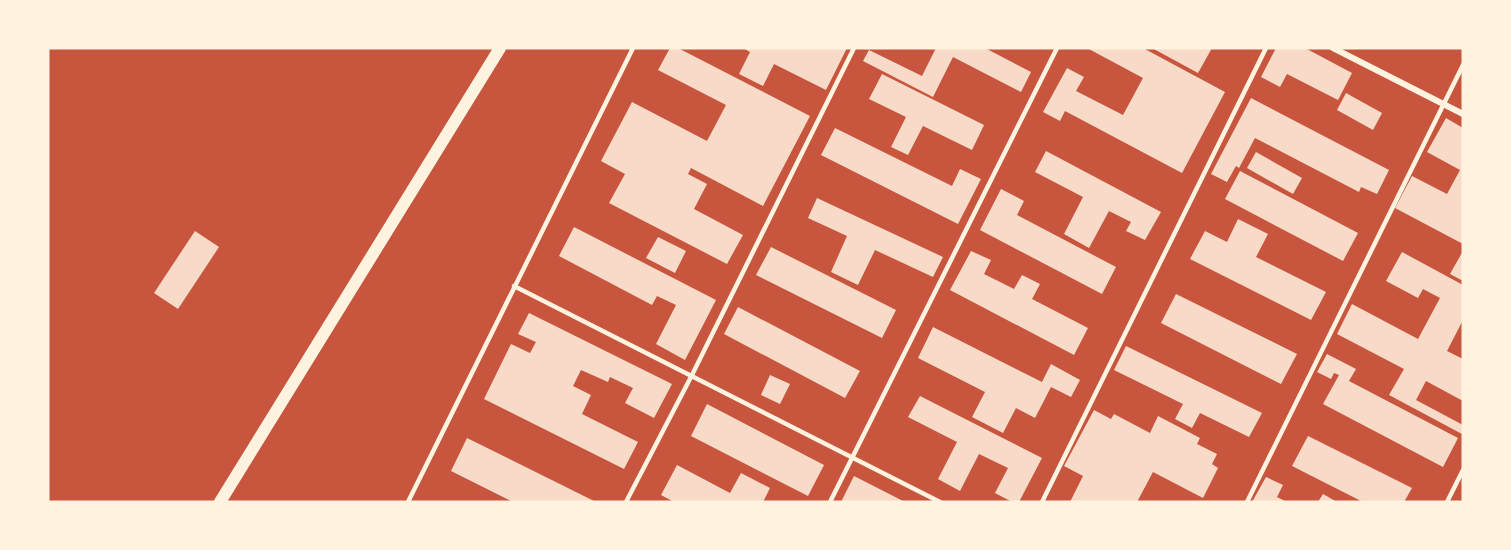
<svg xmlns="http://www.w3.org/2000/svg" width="1511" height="550" font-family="Mulish,sans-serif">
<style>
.building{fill:#f7dbc8}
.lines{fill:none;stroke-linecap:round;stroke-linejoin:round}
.service{stroke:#fff3e0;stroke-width:4.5}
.minor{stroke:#fff3e0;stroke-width:6}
.secondary{stroke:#fff3e0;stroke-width:12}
</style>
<rect width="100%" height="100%" fill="#c8553d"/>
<g class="building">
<path d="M670,48H678L810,116L763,206L691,168L688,174L707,184L694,209L743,235L727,264L609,203L625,174L601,161L632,102L707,141L726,105L658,70Z"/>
<path d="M743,48H847L826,90L774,64L763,86L739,74L750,52Z"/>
<path d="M936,48H985L1031,72L1021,92L953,57L933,97L863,61L869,50L922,76Z"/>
<path d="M1087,48H1143L1225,92L1182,173L1065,111L1060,121L1043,112L1067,68L1084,77L1076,91L1123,115L1143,78Z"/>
<path d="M1152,48H1212L1198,73Z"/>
<path d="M1276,48H1305L1352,73L1338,100L1287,74L1280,87L1261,77Z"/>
<path d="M882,74L984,125L972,150L923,126L908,155L891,147L906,117L869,99Z"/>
<path d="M1346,93L1382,113L1373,130L1337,110Z"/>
<path d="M1251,98L1389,170L1377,194L1361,187L1359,192L1255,138L1239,168L1236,166L1227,182L1211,174Z"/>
<path d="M1446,118L1463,128V244L1395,208L1412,176L1447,194L1460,170L1427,152Z"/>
<path d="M835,128L952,186L960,169L981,179L958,224L821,155Z"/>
<path d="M1046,151L1161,212L1145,240L1126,231L1131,222L1109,211L1089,248L1064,234L1083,197L1035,172Z"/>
<path d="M1256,152L1302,178L1293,194L1247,168Z"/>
<path d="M1240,171L1358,233L1343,261L1225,199Z"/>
<path d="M1001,189L1024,201L1017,215L1116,267L1102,294L980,230Z"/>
<path d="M817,198L943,257L933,277L875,250L858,285L831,272L847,236L808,218Z"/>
<path d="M1238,219L1268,234L1256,257L1326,292L1311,320L1190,259L1205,231L1227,242Z"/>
<path d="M574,227L716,300L685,360L656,344L676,305L657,296L652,305L559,256Z"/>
<path d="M195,231L219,247L178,309L154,293Z"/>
<path d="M658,237L686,251L675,273L646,258Z"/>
<path d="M771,247L896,310L882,338L756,275Z"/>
<path d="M971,251L991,260L984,274L1014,289L1022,275L1040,284L1032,299L1088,328L1074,355L950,290Z"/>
<path d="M1463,251V281L1450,274Z"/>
<path d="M1402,252L1463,285V320L1447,351L1463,359V401L1426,381L1416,400L1463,425L1462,434L1389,395L1404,369L1337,334L1352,304L1418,339L1440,298L1423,289L1418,298L1386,281Z"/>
<path d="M1176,294L1297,354L1281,384L1161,323Z"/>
<path d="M738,307L860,371L845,398L724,334Z"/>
<path d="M529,313L672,384L654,418L625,403L633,388L610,377L608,382L581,370L573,386L591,395L582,414L638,442L624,469L484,399L511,344L530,353L536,342L518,334Z"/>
<path d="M933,327L1042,382L1051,364L1080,380L1071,397L1051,387L1035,418L1016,408L1003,433L972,417L985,392L918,358Z"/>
<path d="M1126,346L1262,413L1249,437L1200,413L1192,428L1175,419L1183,404L1114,370Z"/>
<path d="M1327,354L1356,369L1349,381L1458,438L1443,467L1323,404L1339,375L1334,373L1331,379L1317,372Z"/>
<path d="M770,375L790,384L780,404L761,395Z"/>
<path d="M920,396L1042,458L1019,502H1012L995,493L1008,468L979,454L960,491L938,479L957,442L908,417Z"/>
<path d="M707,404L824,465L808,496L691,436Z"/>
<path d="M1094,410L1111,419L1114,414L1150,433L1158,416L1200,438L1197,444L1217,454L1212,464L1218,468L1203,498L1153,472L1137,502H1070L1083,476L1064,466Z"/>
<path d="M1308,436L1412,488L1404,502H1363L1292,466Z"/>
<path d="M467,438L596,502H513L451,471Z"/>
<path d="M677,465L730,493L741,473L770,488L763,502H674L661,495Z"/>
<path d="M854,476L905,502H841Z"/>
<path d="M1266,477L1283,485L1277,497L1287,502H1252Z"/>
<path d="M1323,494L1337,502H1318Z"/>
</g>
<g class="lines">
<g class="service">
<path d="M514,286L940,502"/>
<path d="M408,502L633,48"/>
<path d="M626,502L692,375L854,48"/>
<path d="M830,502L1057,48"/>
<path d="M1042,502L1266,48"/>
<path d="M1247,502L1463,65"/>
<path d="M1447,502L1463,470"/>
</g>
<path class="minor" d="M1333,48L1463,114"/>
<path class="secondary" d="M220,502L500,48"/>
</g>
<rect width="1511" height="550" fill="none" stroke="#fff3e0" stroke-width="99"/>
</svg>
